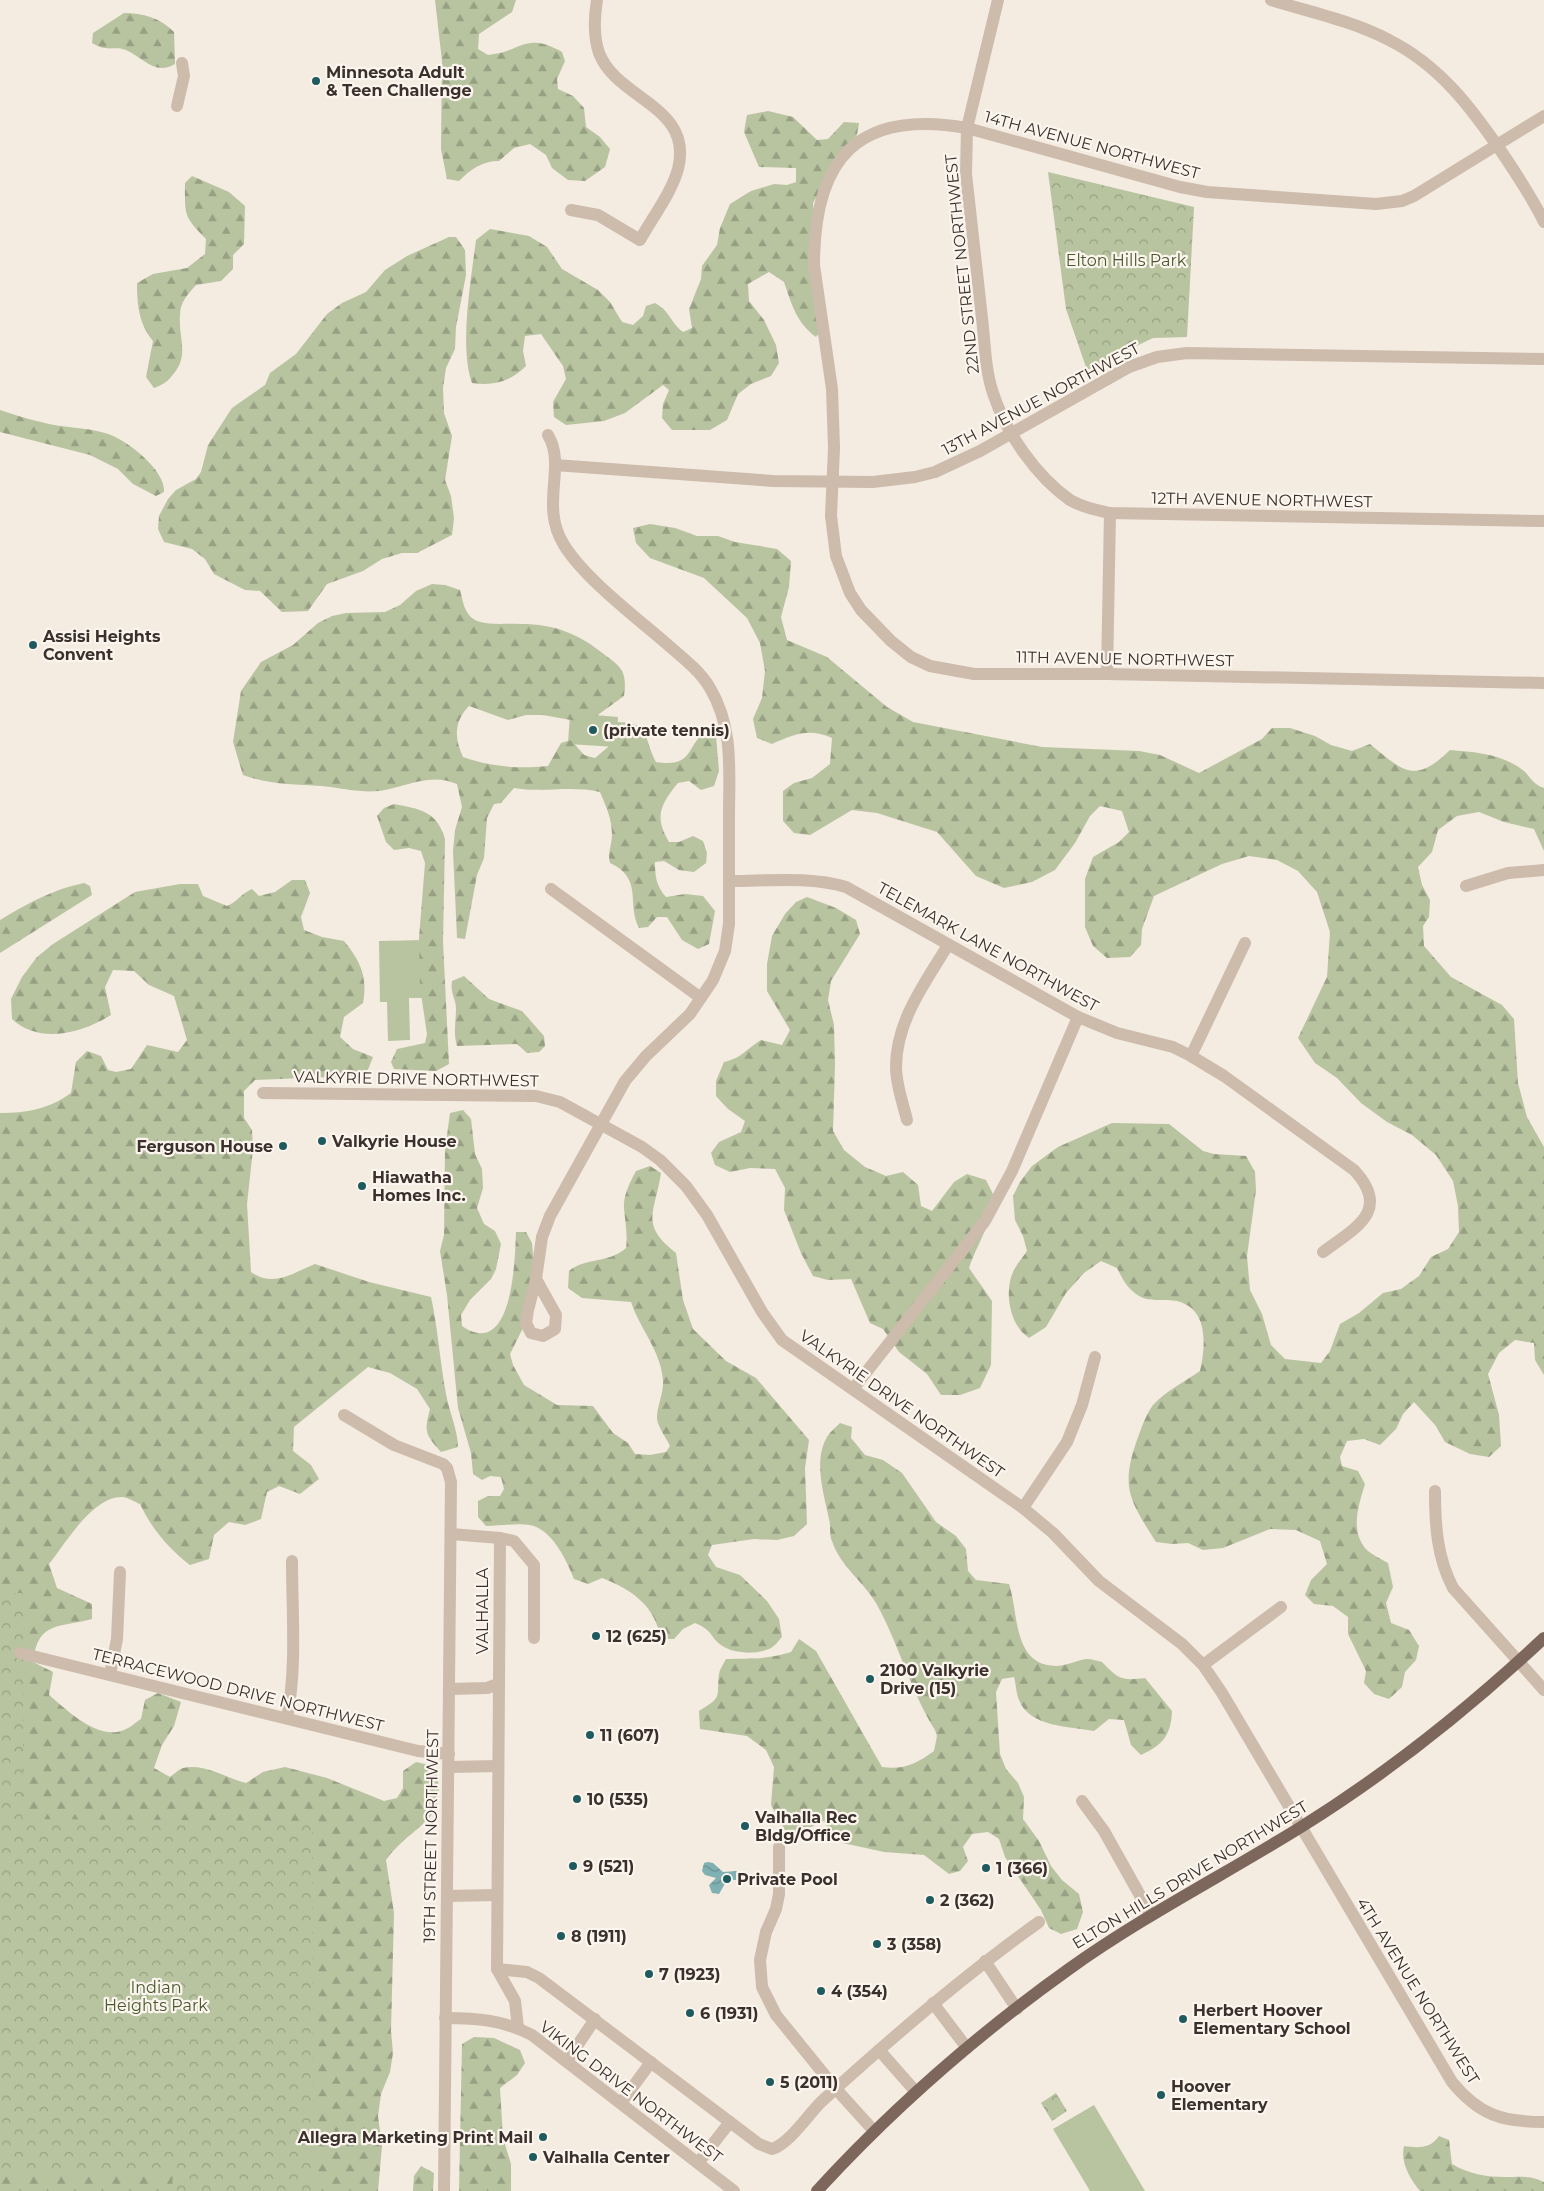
<svg xmlns="http://www.w3.org/2000/svg" width="1544" height="2191" font-family="Montserrat,sans-serif">
<style>
.grass{fill:#b8c4a0}
.forest{fill:url(#forest-firs)}
.park{fill:url(#park-crowns)}
.water{fill:url(#water-waves)}
.lines{fill:none;stroke-linecap:round;stroke-linejoin:round}
.minor{stroke:#cdbbac;stroke-width:12}
.major{stroke:#7d675c;stroke-width:12}
.poi-dot{fill:#1f5a5e;stroke:#fbf5ee;stroke-width:2}
.labels{text-anchor:middle;dominant-baseline:central;stroke-width:4.5;stroke-linejoin:round;paint-order:stroke}
.poi-label{font-size:16px;font-weight:bold;fill:#3b302b;stroke:#fbf5ee;text-anchor:start}
.street-label{font-size:16px;fill:#3b302b;stroke:#fbf5ee}
.park-label{font-size:16px;fill:#4a5a2e;stroke:#fbf5ee}
</style>
<defs>
<pattern id="forest-firs" width="22" height="20" patternUnits="userSpaceOnUse" patternTransform="scale(1.25)"><rect width="22" height="20" fill="#b8c4a0"/><path d="M5 1l3.5 6h-7zM16 11l3.5 6h-7z" fill="#97a083"/></pattern>
<pattern id="park-crowns" width="20" height="18" patternUnits="userSpaceOnUse" patternTransform="scale(1.25)"><rect width="20" height="18" fill="#b8c4a0"/><path d="M2 6a3 3 0 1 1 6 0M12 15a3 3 0 1 1 6 0" fill="none" stroke="#97a083"/></pattern>
<pattern id="water-waves" width="16" height="10" patternUnits="userSpaceOnUse" patternTransform="scale(1.25)"><rect width="16" height="10" fill="#7fb0b2"/><path d="M0 5q4-4 8 0t8 0" fill="none" stroke="#699091"/></pattern>
</defs>
<rect width="100%" height="100%" fill="#f4ebe1"/>
<g class="grass">
<path d="M570,713L618,717L616,747L568,744Z"/>
<path d="M424,940L425,998H409L410,1040L388,1041L387,1002H380L379,941Z"/>
<path d="M1094,2105L1145,2191H1090L1053,2129Z"/>
</g>
<g class="forest">
<path d="M435,0H516L512,12L479,34L478,49L488,55C522,52 525,31 562,52L565,61L557,79L558,89L573,96L584,108L586,127L600,137L610,149L605,167L585,181L568,180L552,168L546,155L530,144L514,148L499,161C482,161 471,169 459,181L447,179L441,149L442,61Z"/>
<path d="M124,13C142,13 161,18 174,32L175,64C155,76 144,58 126,50C113,45 109,53 92,43L93,33Z"/>
<path d="M768,111L793,117L817,140L828,139L844,122L859,123L857,135L841,156L813,203L824,326L816,337C796,322 792,305 784,282L769,272L748,284L749,301L764,320L776,345L779,363L771,376L751,384L738,394L727,420L710,430H672L662,418L663,404L669,390L663,385L625,413L604,421L566,425L554,417L553,402L566,379L563,366L541,334L525,336L523,351L526,366C510,382 493,386 472,383C459,347 471,280 476,240L490,229L529,236L547,247L562,269L598,290L610,302L622,322L633,325L643,316L646,306L655,303C671,312 669,321 683,332L692,328L689,309L701,279L702,266L717,245L720,228L730,204L751,191L774,184L787,185L796,182V168L759,167L744,132L747,115Z"/>
<path d="M192,176L229,192L245,206L244,244L233,255V269L221,281L196,285C188,294 180,302 180,315C178,336 189,354 175,372C168,381 165,384 154,388L146,377L153,341C139,324 137,305 137,283L153,274L187,268L205,254L206,239C183,216 185,215 185,183Z"/>
<path d="M449,237H456L465,250L466,275L456,327L455,349L446,368L443,388L444,413L452,436L445,480L451,496L454,518L452,535L417,553H402L382,559L363,571L327,584L308,611L282,612L260,591L245,590L214,574L205,559L192,549L164,542L158,529L159,516L168,499L176,490L196,479L201,472L208,445L232,408L265,385L270,373L296,354L327,314L342,303L366,292L385,270L407,256Z"/>
<path d="M0,410C13,414 27,419 41,422C62,428 84,427 105,433C125,438 166,470 164,492L156,496L133,484L118,469L90,455L0,432Z"/>
<path d="M650,524L675,528L697,536H718L735,542L777,549L791,561L789,587L781,617L787,640L827,657L887,707L913,722L1042,747L1139,751L1160,755L1199,773L1262,739L1272,728H1290L1315,736L1331,745L1352,751L1370,744C1403,771 1414,785 1450,750C1475,752 1503,754 1524,771C1531,778 1534,785 1544,788V851L1534,829L1504,822L1479,812L1457,816L1438,830L1432,852L1418,867L1422,885L1430,900L1429,917L1423,926L1424,946L1451,977L1502,1005L1514,1019L1518,1083L1527,1117L1544,1147V1375L1535,1360L1534,1343L1515,1340L1499,1353L1488,1374L1499,1415L1501,1446L1489,1457L1470,1454L1445,1442L1436,1426L1414,1402L1403,1414L1396,1429L1380,1445L1364,1439L1347,1441L1340,1457L1342,1466L1358,1471L1365,1484C1359,1504 1350,1529 1365,1548C1370,1554 1381,1559 1388,1563L1393,1587L1386,1603L1391,1623L1409,1630L1419,1646L1416,1660L1405,1672L1402,1687L1389,1699L1374,1694L1364,1683L1366,1671L1348,1634V1617L1333,1606L1314,1604L1305,1595L1311,1580L1327,1564L1320,1541L1296,1530L1270,1529L1223,1548L1203,1550L1188,1543L1172,1544L1156,1542C1130,1501 1120,1488 1137,1440C1141,1429 1146,1414 1153,1405C1166,1391 1184,1382 1200,1371C1205,1349 1209,1314 1183,1303C1170,1297 1153,1303 1141,1297C1128,1290 1123,1280 1117,1268L1101,1261L1084,1273L1066,1293L1046,1327L1029,1338C1010,1326 1003,1291 1014,1270C1017,1264 1023,1257 1027,1251L1023,1236L1015,1220L1013,1196L1020,1182L1032,1166L1058,1147L1112,1123L1169,1124L1203,1151L1214,1154L1246,1156L1255,1172L1256,1190L1247,1256L1250,1290L1262,1314L1271,1345L1285,1359L1321,1363L1330,1351L1340,1324L1359,1313L1383,1293L1401,1289L1419,1276L1431,1257L1448,1249L1459,1232L1458,1206L1453,1181L1436,1155L1412,1135L1387,1122L1361,1103L1337,1078L1315,1063L1298,1038L1327,977L1330,932L1317,892L1298,871L1277,860L1249,856L1222,864L1154,896L1142,929L1141,945L1130,957L1107,958L1093,946L1085,927V879L1093,857L1119,842L1129,832L1122,811L1100,806L1090,816L1075,843L1055,870L1032,882L1004,888L976,876L937,832L877,813L852,810L810,835L794,833L783,821V791L794,783L812,778L830,764L832,738C809,728 795,734 772,744L757,738L753,719L762,698L765,671L760,643L747,618L704,578L650,558L636,543L633,528Z"/>
<path d="M432,584L445,585L460,590C463,601 464,614 475,620C488,626 506,623 521,624C555,624 579,634 605,655C623,668 627,673 624,696L595,717L582,722L543,715H526L508,720L469,706C454,721 454,738 463,757C492,767 518,769 548,766L561,743L571,740L584,755L595,758L608,747V732L613,722C652,722 642,735 656,762C694,768 686,746 707,729L716,736L719,771L714,786L701,790L689,781L678,783C660,805 654,817 669,842H679L693,836L703,841L707,853L706,863L694,872L679,870L664,861L655,862C655,876 656,886 666,897L685,894L703,896L715,911L709,944L698,949L682,940L667,917H657L648,927L639,928C626,903 644,879 610,863C607,853 612,845 612,835C612,819 606,806 600,792C571,785 543,793 514,788L501,803L494,804L487,818L484,858L477,875L465,939L457,938L453,851L455,830L462,807L457,784C429,772 406,787 379,791C361,793 341,788 322,786C293,784 271,785 243,775L233,742L241,691L261,662L293,645L318,623L332,616L346,613L385,612L400,605L416,591Z"/>
<path d="M394,804C420,809 437,811 445,839L443,942L449,1064L436,1071L394,1069L391,1062L397,1049L425,1043L427,1034L420,987L419,938L425,863L421,851L409,848L394,850L386,842L377,816L384,808Z"/>
<path d="M292,880H305L310,893L301,917L304,930L322,937L344,941C360,961 368,976 363,1003L344,1017L340,1037L353,1049L373,1057L367,1072L352,1076L255,1080L244,1091V1118L252,1130L253,1149L247,1204L251,1272C274,1288 292,1273 315,1264L369,1282L431,1297C438,1329 440,1362 446,1394C449,1411 458,1431 458,1447L441,1452C425,1434 424,1432 430,1409L417,1389L390,1373L368,1367L294,1427L293,1451L311,1465L319,1479L300,1494L279,1486L267,1492L261,1519L245,1525L229,1522L214,1535L209,1559L190,1565C168,1548 152,1529 140,1504C135,1502 127,1497 122,1497C92,1497 66,1543 49,1564L57,1588L92,1604V1619C58,1628 38,1621 33,1662L53,1672L49,1695C67,1710 98,1741 124,1730C130,1728 136,1722 141,1719L145,1700L158,1693L181,1702L174,1726L162,1745L154,1768L170,1777C173,1775 179,1769 183,1768C204,1763 226,1778 246,1783L263,1772L285,1767L327,1778L384,1801L397,1798L403,1788V1771L416,1762L434,1766C453,1822 412,1823 386,1860L394,1913L391,2031L393,2053L390,2072L381,2094L378,2116L382,2146L378,2191H0V1113C27,1113 49,1109 71,1093L76,1062L87,1051L101,1056L108,1070L116,1072L131,1069L147,1045L178,1052L187,1040L174,996L149,985L134,971L113,970L105,987L111,1015C82,1033 40,1045 12,1019L11,999L22,977L37,957L53,944L135,892L180,884H198L203,896L227,906C237,902 242,893 252,889L259,896L275,892Z"/>
<path d="M84,883L90,886L92,895L0,953V920C27,904 53,889 84,883Z"/>
<path d="M807,897L836,908L856,920L860,934L831,981L828,1000L834,1025L835,1065L833,1131L844,1150L865,1167L886,1176L903,1172L918,1185L921,1206L932,1211L954,1182L967,1174L986,1180C988,1185 993,1192 994,1198C996,1214 975,1249 969,1268L992,1301L991,1365L980,1388L960,1395H941L927,1374L899,1352L883,1329L870,1323L851,1279L828,1280L813,1276L801,1253L784,1210L785,1188L775,1169L750,1168L730,1172L715,1165L711,1153L719,1142L741,1132L745,1121L728,1109L716,1096V1081L724,1062C742,1058 745,1050 761,1040L782,1045L790,1030L767,991V964L772,936L785,914L796,902Z"/>
<path d="M464,976L489,999L522,1011L544,1036L545,1046L539,1052L527,1053L517,1044L457,1046C453,1033 456,1022 456,1009C456,998 450,994 452,981Z"/>
<path d="M463,1110L471,1119L475,1154L482,1169L483,1188L477,1208L484,1224L495,1231L501,1244L496,1269L491,1279L470,1300L461,1315L462,1326C513,1361 515,1259 516,1232H526L532,1243L534,1264L524,1326L510,1354L513,1365L524,1385L557,1405L593,1406L613,1433L628,1443L635,1454L650,1455L666,1452L670,1446C667,1439 657,1426 657,1418C657,1406 664,1393 663,1380C661,1351 640,1329 631,1302L582,1298L568,1288L569,1271C586,1257 608,1264 626,1248C628,1234 625,1222 624,1208C623,1196 630,1182 636,1171L650,1166L661,1173C655,1213 639,1224 676,1253L683,1300L693,1329L726,1361L756,1378L809,1440L805,1468L807,1524L794,1536L777,1540L754,1539L712,1545L708,1555L716,1567L740,1575L767,1601L779,1619L782,1637C779,1640 775,1646 771,1648C758,1655 733,1654 721,1645C708,1635 714,1631 695,1623L683,1629L674,1639H661C655,1606 633,1590 602,1578L588,1584L574,1579C567,1561 552,1529 530,1525C516,1523 500,1526 486,1526L478,1517V1501L488,1496H500L504,1489L501,1477L490,1476L482,1480L473,1474L471,1453L458,1408L447,1295L440,1251L444,1235L445,1150L450,1113Z"/>
<path d="M840,1423L852,1427L851,1438L865,1455L883,1460L902,1473L936,1522L956,1536L966,1549L968,1571L976,1580L1009,1584C1019,1613 1012,1665 1056,1666C1066,1666 1077,1660 1087,1659C1092,1659 1097,1661 1102,1662C1118,1679 1122,1681 1145,1678L1172,1711C1171,1735 1163,1745 1141,1755L1131,1745L1124,1720L1109,1719L1094,1731C1070,1726 1030,1728 1019,1700C1016,1693 1016,1684 1014,1677L1002,1679L996,1692L1000,1754L1006,1769L1018,1783L1024,1797L1023,1819L1039,1841L1051,1866L1062,1880L1079,1894L1083,1912L1077,1929L1061,1934L1049,1928L1041,1910L1005,1857L999,1839L988,1832L972,1834L963,1847L968,1861L960,1871L949,1874L924,1855L884,1852L843,1843L830,1833L824,1821L800,1832H786L771,1805L774,1767L766,1750L747,1736L700,1729L699,1711C724,1696 716,1697 719,1674C720,1669 724,1663 726,1659C752,1658 765,1660 791,1652L799,1639L816,1651L882,1767C904,1770 916,1764 934,1751L937,1736L935,1730C910,1690 899,1644 876,1603C863,1581 840,1566 832,1541C829,1535 831,1526 829,1519C824,1494 813,1461 827,1437C830,1432 836,1427 840,1423Z"/>
<path d="M474,2037L494,2038L520,2050L525,2063L517,2075L500,2088L503,2138L511,2164V2191H459L462,2044Z"/>
<path d="M1439,2136L1449,2140L1452,2164C1469,2174 1486,2177 1505,2177C1522,2177 1528,2175 1544,2182V2191H1420C1410,2179 1400,2162 1404,2146C1418,2148 1430,2149 1439,2136Z"/>
<path d="M421,2166L434,2173L433,2191H413L414,2176Z"/>
</g>
<g class="park">
<path d="M1048,172L1194,207L1187,337L1153,338L1087,370L1066,309Z"/>
<path d="M0,1593H25L22,1819L312,1821L313,2191H173L172,2174L0,2172Z"/>
<path d="M1056,2093L1067,2111L1052,2121L1041,2103Z"/>
</g>
<path class="water" d="M708,1862L713,1863L723,1872L737,1871L739,1880H727L719,1894L712,1893L709,1885L716,1878L705,1875L702,1871L704,1863Z"/>
<g class="lines">
<g class="minor">
<path d="M998,0L967,128L966,174C971,222 977,270 982,318C985,343 985,370 993,393C1006,433 1036,476 1070,500C1082,507 1096,510 1110,513L1544,521"/>
<path d="M1271,0C1310,12 1353,21 1389,40C1441,66 1473,110 1505,157C1519,178 1533,199 1544,222"/>
<path d="M177,106L184,76L182,63"/>
<path d="M1544,116L1414,196L1402,201L1376,204L1207,192L1180,187L967,128C858,109 814,158 814,265L832,389L834,448L831,516L836,556L850,593L861,610L891,641L911,657L930,666L974,674H1107L1544,683"/>
<path d="M571,210L598,215L640,240C652,218 671,194 678,169C694,106 617,100 599,53C593,35 594,18 597,0"/>
<path d="M555,465L773,481L873,482L915,477L935,472L980,451L1129,367L1157,357L1187,353L1544,359"/>
<path d="M1107,674L1110,513"/>
<path d="M729,881C768,881 809,876 846,887L1078,1017L1117,1033L1173,1047L1191,1056L1224,1076L1354,1170C1392,1211 1355,1228 1323,1252"/>
<path d="M1466,886L1508,873L1544,870"/>
<path d="M551,889L701,998"/>
<path d="M1191,1056L1245,943"/>
<path d="M263,1093L536,1096L560,1102L642,1147L660,1160L686,1186L707,1215L762,1312L782,1340L1023,1508L1053,1533L1099,1581L1182,1644L1203,1665L1222,1693L1452,2082C1479,2115 1502,2122 1544,2122"/>
<path d="M907,1120C903,1103 896,1085 896,1067C896,1021 925,983 948,945"/>
<path d="M536,1279L556,1315L555,1329L543,1336L531,1333L526,1323L528,1310L536,1279L542,1237L550,1216L625,1081L646,1056L690,1014L713,980L725,951L729,924C729,888 729,853 729,817C729,773 734,728 710,688C700,671 683,658 668,645C637,618 585,579 564,545C539,505 567,467 548,435"/>
<path d="M853,1389L985,1221L1012,1171L1078,1017"/>
<path d="M344,1415L394,1445L443,1464L447,1468L451,1482L444,2191"/>
<path d="M1435,1491C1435,1526 1437,1557 1453,1588L1544,1690"/>
<path d="M1023,1508L1067,1442L1082,1405L1095,1357"/>
<path d="M451,1534L500,1538L514,1541L534,1565V1638"/>
<path d="M500,1538L497,1969L515,2001L518,2028"/>
<path d="M20,1653L418,1751L449,1754"/>
<path d="M1203,1665L1281,1607"/>
<path d="M110,1674L117,1639L120,1572"/>
<path d="M449,1689L487,1688L498,1684"/>
<path d="M287,1718C297,1667 292,1613 292,1561"/>
<path d="M449,1767L498,1766"/>
<path d="M1082,1801L1104,1831L1151,1915"/>
<path d="M779,1847V1894L776,1909L766,1932L760,1960L762,1987L776,2015L836,2089L874,2131"/>
<path d="M447,1896L497,1895"/>
<path d="M985,1961L1017,2009"/>
<path d="M497,1969L527,1972L539,1978L759,2144L772,2149C789,2144 808,2115 821,2102C891,2038 962,1977 1039,1922"/>
<path d="M933,2003L967,2048"/>
<path d="M445,2018C477,2018 503,2020 532,2035L734,2191"/>
<path d="M879,2050L916,2092"/>
<path d="M567,2061L595,2019"/>
<path d="M621,2103L651,2062"/>
<path d="M698,2163L730,2122"/>
</g>
<path class="major" d="M817,2191C893,2108 978,2034 1069,1969C1143,1916 1224,1875 1301,1827C1391,1771 1467,1710 1544,1638"/>
</g>
<g class="poi-dot">
<circle cx="316" cy="81" r="5"/>
<circle cx="33" cy="645" r="5"/>
<circle cx="593" cy="730" r="5"/>
<circle cx="322" cy="1141" r="5"/>
<circle cx="283" cy="1146" r="5"/>
<circle cx="362" cy="1186" r="5"/>
<circle cx="596" cy="1636" r="5"/>
<circle cx="870" cy="1679" r="5"/>
<circle cx="590" cy="1735" r="5"/>
<circle cx="577" cy="1799" r="5"/>
<circle cx="745" cy="1826" r="5"/>
<circle cx="573" cy="1866" r="5"/>
<circle cx="986" cy="1868" r="5"/>
<circle cx="727" cy="1879" r="5"/>
<circle cx="930" cy="1900" r="5"/>
<circle cx="561" cy="1936" r="5"/>
<circle cx="877" cy="1944" r="5"/>
<circle cx="649" cy="1974" r="5"/>
<circle cx="821" cy="1991" r="5"/>
<circle cx="690" cy="2013" r="5"/>
<circle cx="1183" cy="2019" r="5"/>
<circle cx="770" cy="2082" r="5"/>
<circle cx="1161" cy="2095" r="5"/>
<circle cx="543" cy="2137" r="5"/>
<circle cx="533" cy="2157" r="5"/>
</g>
<g class="labels">
<g class="poi-label">
<text x="326" y="72">Minnesota Adult<tspan x="326" dy="18">&amp; Teen Challenge</tspan></text>
<text x="43" y="636">Assisi Heights<tspan x="43" dy="18">Convent</tspan></text>
<text x="603" y="730">(private tennis)</text>
<text x="332" y="1141">Valkyrie House</text>
<text x="273" y="1146" text-anchor="end">Ferguson House</text>
<text x="372" y="1177">Hiawatha<tspan x="372" dy="18">Homes Inc.</tspan></text>
<text x="606" y="1636">12 (625)</text>
<text x="880" y="1670">2100 Valkyrie<tspan x="880" dy="18">Drive (15)</tspan></text>
<text x="600" y="1735">11 (607)</text>
<text x="587" y="1799">10 (535)</text>
<text x="755" y="1817">Valhalla Rec<tspan x="755" dy="18">Bldg/Office</tspan></text>
<text x="583" y="1866">9 (521)</text>
<text x="996" y="1868">1 (366)</text>
<text x="737" y="1879">Private Pool</text>
<text x="940" y="1900">2 (362)</text>
<text x="571" y="1936">8 (1911)</text>
<text x="887" y="1944">3 (358)</text>
<text x="659" y="1974">7 (1923)</text>
<text x="831" y="1991">4 (354)</text>
<text x="1193" y="2010">Herbert Hoover<tspan x="1193" dy="18">Elementary School</tspan></text>
<text x="700" y="2013">6 (1931)</text>
<text x="780" y="2082">5 (2011)</text>
<text x="1171" y="2086">Hoover<tspan x="1171" dy="18">Elementary</tspan></text>
<text x="533" y="2137" text-anchor="end">Allegra Marketing Print Mail</text>
<text x="543" y="2157">Valhalla Center</text>
</g>
<g class="street-label">
<text transform="translate(1092 145) rotate(15)">14TH AVENUE NORTHWEST</text>
<text transform="translate(962 264) rotate(-96)">22ND STREET NORTHWEST</text>
<text transform="translate(1041 399) rotate(-28)">13TH AVENUE NORTHWEST</text>
<text transform="translate(1262 500) rotate(1)">12TH AVENUE NORTHWEST</text>
<text transform="translate(1125 659) rotate(1)">11TH AVENUE NORTHWEST</text>
<text transform="translate(988 947) rotate(29)">TELEMARK LANE NORTHWEST</text>
<text transform="translate(416 1079) rotate(1)">VALKYRIE DRIVE NORTHWEST</text>
<text transform="translate(902 1404) rotate(35)">VALKYRIE DRIVE NORTHWEST</text>
<text transform="translate(482 1611) rotate(-90)">VALHALLA</text>
<text transform="translate(238 1690) rotate(14)">TERRACEWOOD DRIVE NORTHWEST</text>
<text transform="translate(431 1836) rotate(-89)">19TH STREET NORTHWEST</text>
<text transform="translate(1190 1875) rotate(-31)">ELTON HILLS DRIVE NORTHWEST</text>
<text transform="translate(1418 1991) rotate(58)">4TH AVENUE NORTHWEST</text>
<text transform="translate(631 2092) rotate(37)">VIKING DRIVE NORTHWEST</text>
</g>
<g class="park-label">
<text x="1126" y="260">Elton Hills Park</text>
<text x="156" y="1987">Indian<tspan x="156" dy="18">Heights Park</tspan></text>
</g>
</g>
</svg>
